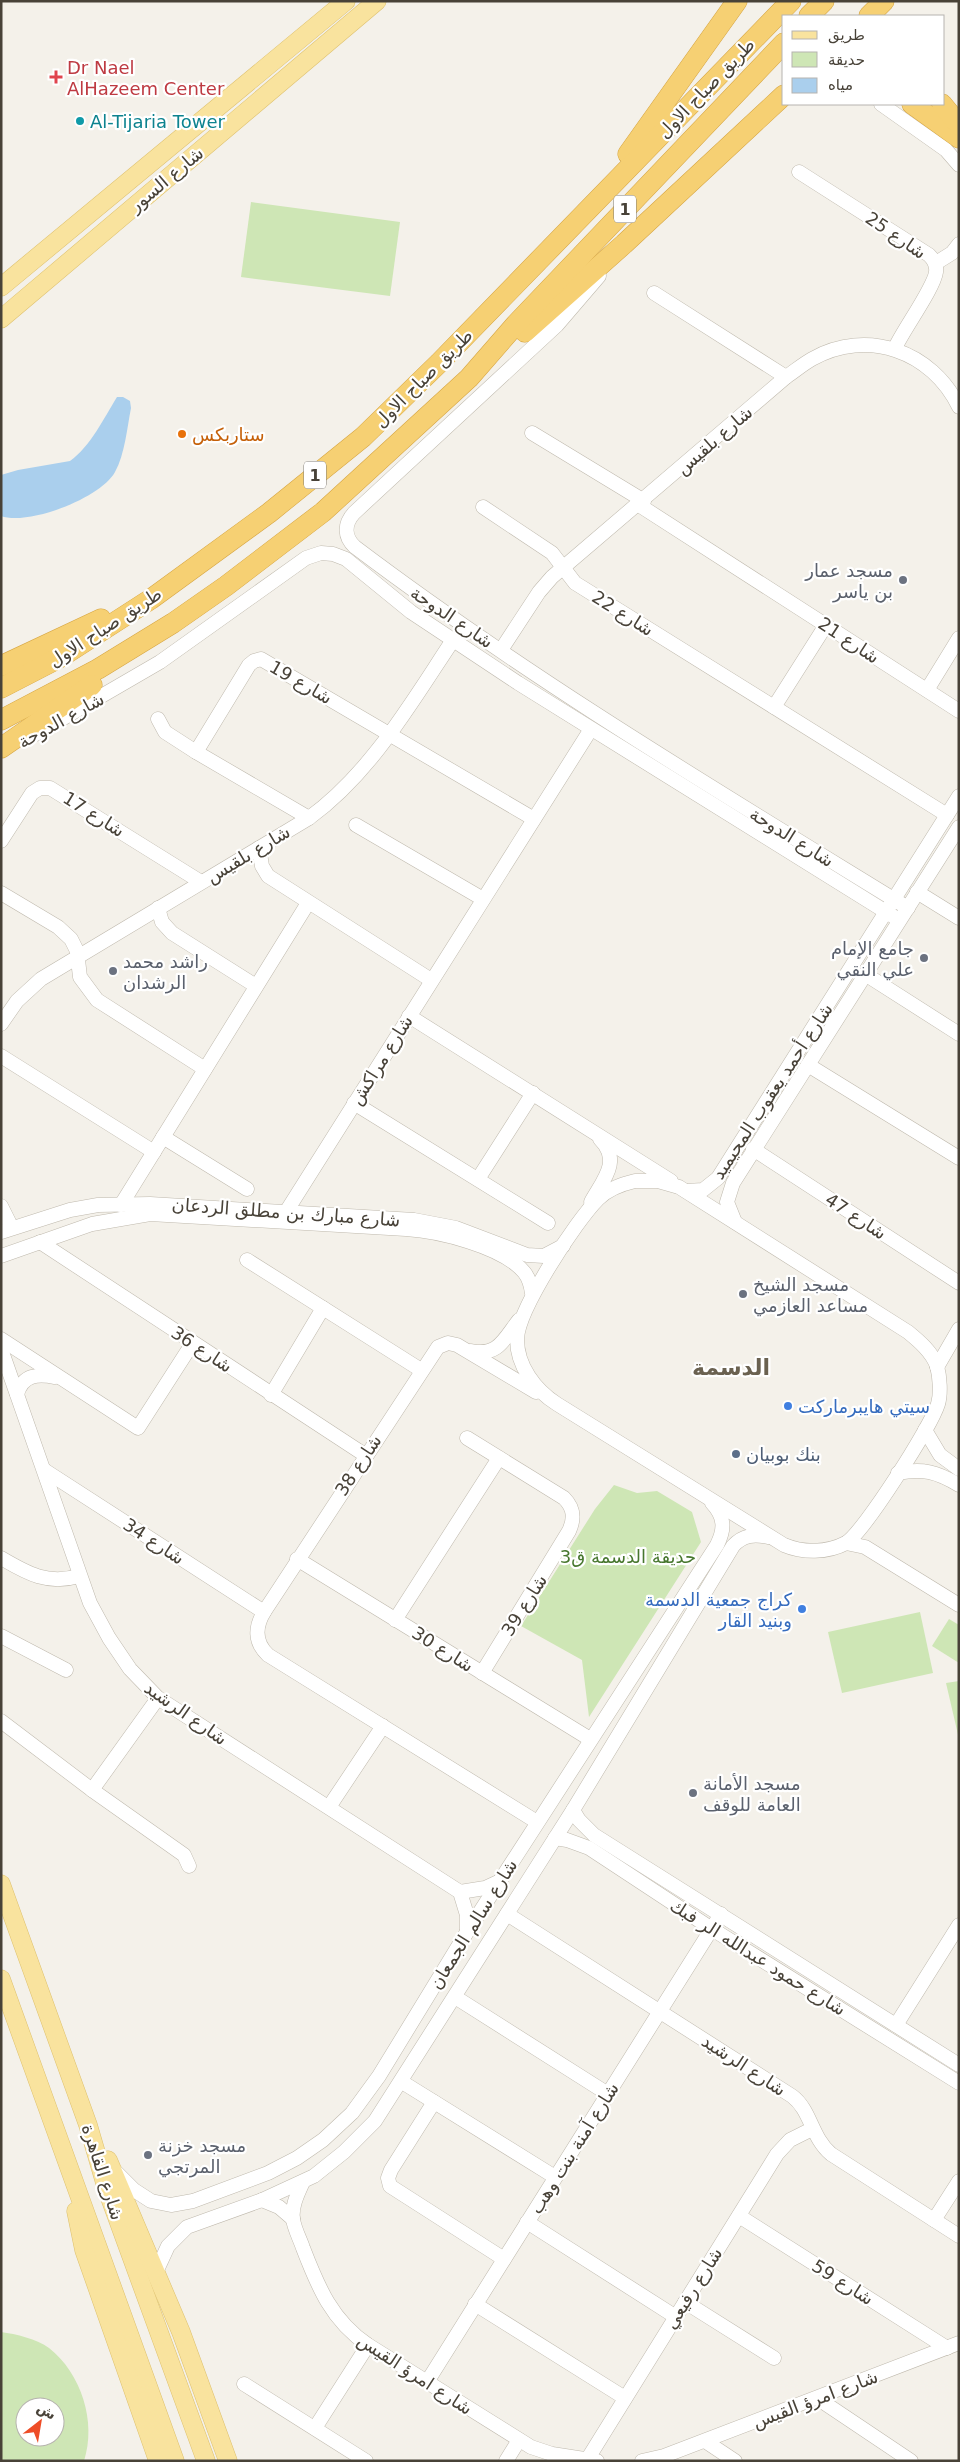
<svg xmlns="http://www.w3.org/2000/svg" width="960" height="2462" font-family="'DejaVu Sans','Noto Naskh Arabic',sans-serif">
<style>
.green{fill:#cee6b5;fill-rule:evenodd}
.water{fill:#aacfed}
.lines{fill:none;stroke-linecap:round;stroke-linejoin:round}
.minor-casing{stroke:#bfb9ad;stroke-width:15}
.major-casing{stroke:#dec16e;stroke-width:19}
.highway-casing{stroke:#d6a543;stroke-width:21}
.minor{stroke:#fff;stroke-width:14}
.major{stroke:#f9e39e;stroke-width:18}
.highway{stroke:#f6d073;stroke-width:20}
.health-dot{fill:#e0444e;stroke:#fff;stroke-width:2}
.culture-dot{fill:#0f9aa8;stroke:#fff;stroke-width:2}
.food-dot{fill:#e8710a;stroke:#fff;stroke-width:2}
.worship-dot{fill:#6b7280;stroke:#fff;stroke-width:2}
.shop-dot{fill:#3f7fe0;stroke:#fff;stroke-width:2}
.service-dot{fill:#5c6f8a;stroke:#fff;stroke-width:2}
.labels{text-anchor:middle;dominant-baseline:central;stroke-width:4.5;stroke-linejoin:round;paint-order:stroke}
.shield{fill:#fff;stroke:#7f7b74;stroke-width:1}
.shield-label{font-size:16px;font-weight:bold;fill:#484238}
.health-label{font-size:18px;fill:#be3a42;stroke:#fff;text-anchor:start}
.street-label{font-size:18px;fill:#484238;stroke:#fff}
.culture-label{font-size:18px;fill:#0d838f;stroke:#fff;text-anchor:start}
.food-label{font-size:18px;fill:#c56008;stroke:#fff;text-anchor:start}
.worship-label{font-size:18px;fill:#5b616d;stroke:#fff;text-anchor:start}
.shop-label{font-size:18px;fill:#366cbe;stroke:#fff;text-anchor:start}
.service-label{font-size:18px;fill:#4e5e75;stroke:#fff;text-anchor:start}
.park-label{font-size:18px;fill:#47772e;stroke:#fff}
.district-label{font-size:22px;font-weight:bold;fill:#6a6150;stroke:#fff}
</style>
<rect width="100%" height="100%" fill="#f4f1ea"/>
<g class="green">
<path d="M251,202L400,222L390,296L241,277Z"/>
<path d="M614,1485L637,1493L657,1491L692,1512L701,1542L589,1717L582,1660L521,1626L595,1509Z"/>
<path d="M920,1612L933,1673L842,1693L828,1632Z"/>
<path d="M949,1619L959,1625V1663L932,1646Z"/>
<path d="M959,1681V1739L946,1683Z"/>
<path d="M1,2332C16,2334 37,2339 49,2348C81,2373 97,2422 84,2461H1ZM25,2407H55V2437H25Z"/>
</g>
<path class="water" d="M117,397H123L130,401L131,408C127,428 125,454 115,472C101,498 28,526 1,516V475L18,470L70,461C90,447 104,418 117,397Z"/>
<g class="lines">
<defs>
<g id="minor">
<path d="M881,104L946,150L959,165"/>
<path d="M799,172L929,255C934,260 937,265 936,272C934,288 903,330 895,348"/>
<path d="M936,263L952,253L959,244"/>
<path d="M599,276L557,325L354,513C344,524 344,537 355,547C530,679 721,793 908,908"/>
<path d="M654,293L786,377"/>
<path d="M532,433L644,501"/>
<path d="M639,505L959,711"/>
<path d="M483,507L552,553L575,583L947,815"/>
<path d="M501,650L539,592L552,577L786,377C795,371 803,364 812,359C867,328 932,351 959,407"/>
<path d="M927,690L959,638"/>
<path d="M774,707L826,625"/>
<path d="M158,719L165,732L196,752L309,818"/>
<path d="M36,734L160,662L306,558L321,553L333,554L346,559L411,612L518,683L899,920"/>
<path d="M196,752L249,665L254,661L261,659L534,819"/>
<path d="M356,825L483,899"/>
<path d="M1,841L32,793L40,788H50L201,882"/>
<path d="M259,848L262,866L268,876L431,980"/>
<path d="M917,892L959,918"/>
<path d="M1,893L58,927L71,939L77,951L80,977L97,1000L205,1069"/>
<path d="M158,908L162,922L172,933L256,986"/>
<path d="M865,974L959,1034"/>
<path d="M409,1016L671,1181"/>
<path d="M1,1024L17,1001L41,979L309,818C371,773 411,703 453,640"/>
<path d="M1,1056L154,1152"/>
<path d="M808,1065L959,1158"/>
<path d="M354,1103L548,1223"/>
<path d="M163,1137L247,1189"/>
<path d="M753,1149L959,1283"/>
<path d="M478,1179L533,1093"/>
<path d="M635,1181H658L679,1187L908,1332C919,1341 932,1352 937,1366C940,1377 941,1394 938,1404C931,1426 864,1532 846,1543C827,1553 803,1553 784,1545L557,1404C535,1390 517,1366 517,1339C518,1309 576,1221 598,1199C608,1189 622,1184 635,1181Z"/>
<path d="M686,1191L703,1190L718,1178L959,796"/>
<path d="M591,1202C603,1180 622,1161 600,1139"/>
<path d="M121,1205L308,903"/>
<path d="M1,1206L12,1228"/>
<path d="M283,1221L286,1212L591,729"/>
<path d="M735,1222L727,1202L733,1183L959,827"/>
<path d="M1,1232L70,1210L98,1205L150,1204L414,1220L456,1228L527,1255L544,1256L563,1246"/>
<path d="M40,1242L365,1455"/>
<path d="M1,1256L92,1224L150,1214L406,1229C438,1231 502,1246 524,1272C529,1278 531,1286 532,1293"/>
<path d="M247,1260L421,1370"/>
<path d="M1,1339L138,1428L192,1344"/>
<path d="M1,1349L90,1603L109,1638L130,1669L158,1698L460,1892L467,1915V1931"/>
<path d="M471,1351C498,1357 504,1339 519,1320"/>
<path d="M937,1367L959,1329"/>
<path d="M536,1392L457,1345L448,1343L438,1347L264,1612C255,1627 254,1642 268,1655L537,1822"/>
<path d="M17,1394C23,1374 38,1374 55,1377"/>
<path d="M271,1395L323,1308"/>
<path d="M925,1430L940,1455L959,1469"/>
<path d="M467,1438L564,1498C574,1508 575,1518 569,1531L482,1673"/>
<path d="M44,1470L264,1612"/>
<path d="M898,1473C923,1468 937,1472 959,1485"/>
<path d="M846,1543L865,1547L959,1605"/>
<path d="M1,1558C28,1574 48,1585 79,1576"/>
<path d="M297,1559L590,1739"/>
<path d="M395,1620L499,1458"/>
<path d="M1,1636L66,1670"/>
<path d="M1,1721L92,1790L184,1855L189,1866"/>
<path d="M92,1790L158,1698"/>
<path d="M329,1807L383,1726"/>
<path d="M573,1810L579,1820L594,1835L959,2065"/>
<path d="M555,1838L567,1840L589,1848L712,1929L959,2083"/>
<path d="M460,1892L485,1888L500,1881"/>
<path d="M507,1914L792,2096C811,2110 811,2137 831,2154L959,2236"/>
<path d="M455,1997L608,2094"/>
<path d="M896,2025L959,1925"/>
<path d="M402,2082L555,2177"/>
<path d="M434,2102L391,2170L388,2178L390,2186L504,2259"/>
<path d="M116,2172L134,2190L151,2201L171,2205L193,2201L268,2173L297,2158L323,2140L352,2113L379,2076L467,1932L717,1545C725,1529 725,1517 712,1503"/>
<path d="M303,2182C298,2193 291,2207 293,2219C294,2228 300,2239 303,2248C318,2287 332,2321 368,2345L531,2447L552,2454L597,2461"/>
<path d="M262,2200L279,2207L293,2219"/>
<path d="M739,2216L947,2348"/>
<path d="M934,2220L959,2181"/>
<path d="M527,2222L676,2317"/>
<path d="M156,2272L168,2246L187,2227L262,2200L314,2176L344,2152L375,2121L573,1810L733,1546C743,1535 754,1534 768,1537"/>
<path d="M685,2302L774,2358"/>
<path d="M475,2304L625,2398"/>
<path d="M427,2382L721,1914"/>
<path d="M244,2384L366,2461"/>
<path d="M817,2398L911,2461"/>
<path d="M315,2428L368,2345"/>
<path d="M705,2441L735,2461"/>
<path d="M587,2460L777,2154L790,2140L812,2129"/>
<path d="M506,2461L519,2440"/>
<path d="M642,2461L664,2456L959,2343"/>
</g>
<g id="major">
<path d="M1,287L346,1"/>
<path d="M1,319L377,1"/>
<path d="M1,1884L88,2125L107,2190L206,2461"/>
<path d="M1,1979L175,2461"/>
<path d="M108,2160L181,2332L228,2461"/>
<path d="M76,2211L84,2250L158,2461"/>
</g>
<g id="highway">
<path d="M809,16L824,1"/>
<path d="M869,16L884,1"/>
<path d="M912,104L959,138"/>
<path d="M942,104L959,125"/>
<path d="M628,154L737,1"/>
<path d="M525,332L624,244L784,95"/>
<path d="M1,666L101,619"/>
<path d="M1,688L61,657L151,599L269,513L363,437L439,363L791,1"/>
<path d="M1,720L98,669L173,623L226,586L323,512L469,378L516,324L784,43"/>
<path d="M1,748L92,685"/>
</g>
</defs>
<use href="#minor" class="minor-casing"/>
<use href="#major" class="major-casing"/>
<use href="#highway" class="highway-casing"/>
<use href="#minor" class="minor"/>
<use href="#major" class="major"/>
<use href="#highway" class="highway"/>
</g>
<path class="health-dot" d="M53.5 69.5h5v5h5v5h-5v5h-5v-5h-5v-5h5z"/>
<circle class="culture-dot" cx="80" cy="121" r="5"/>
<circle class="food-dot" cx="182" cy="434" r="5"/>
<g class="worship-dot">
<circle cx="903" cy="580" r="5"/>
<circle cx="924" cy="958" r="5"/>
<circle cx="113" cy="971" r="5"/>
<circle cx="743" cy="1294" r="5"/>
<circle cx="693" cy="1793" r="5"/>
<circle cx="148" cy="2155" r="5"/>
</g>
<g class="shop-dot">
<circle cx="788" cy="1406" r="5"/>
<circle cx="802" cy="1609" r="5"/>
</g>
<circle class="service-dot" cx="736" cy="1454" r="5"/>
<g class="labels">
<g class="shield">
<rect x="614" y="195.5" width="22" height="27" rx="4"/>
<rect x="304" y="461.5" width="22" height="27" rx="4"/>
</g>
<g class="shield-label">
<text x="625" y="209">1</text>
<text x="315" y="475">1</text>
</g>
<g class="health-label">
<text x="67" y="67">Dr Nael<tspan x="67" dy="21">AlHazeem Center</tspan></text>
</g>
<g class="street-label">
<text transform="translate(706 88) rotate(-46)">طريق صباح الاول</text>
<text transform="translate(166 179) rotate(-40)">شارع السور</text>
<text transform="translate(896 235) rotate(34)">شارع 25</text>
<text transform="translate(423 378) rotate(-45)">طريق صباح الاول</text>
<text transform="translate(714 440) rotate(-41)">شارع بلقيس</text>
<text transform="translate(623 613) rotate(32)">شارع 22</text>
<text transform="translate(452 617) rotate(34)">شارع الدوحة</text>
<text transform="translate(105 627) rotate(-33)">طريق صباح الاول</text>
<text transform="translate(849 640) rotate(33)">شارع 21</text>
<text transform="translate(301 682) rotate(30)">شارع 19</text>
<text transform="translate(61 720) rotate(-29)">شارع الدوحة</text>
<text transform="translate(94 814) rotate(32)">شارع 17</text>
<text transform="translate(792 837) rotate(32)">شارع الدوحة</text>
<text transform="translate(248 854) rotate(-31)">شارع بلقيس</text>
<text transform="translate(381 1060) rotate(-58)">شارع مراكش</text>
<text transform="translate(772 1091) rotate(-57)">شارع أحمد يعقوب المحيميد</text>
<text transform="translate(286 1212) rotate(4)">شارع مبارك بن مطلق الردعان</text>
<text transform="translate(856 1216) rotate(33)">شارع 47</text>
<text transform="translate(202 1349) rotate(33)">شارع 36</text>
<text transform="translate(358 1465) rotate(-57)">شارع 38</text>
<text transform="translate(154 1541) rotate(33)">شارع 34</text>
<text transform="translate(524 1605) rotate(-58)">شارع 39</text>
<text transform="translate(443 1649) rotate(32)">شارع 30</text>
<text transform="translate(186 1713) rotate(35)">شارع الرشيد</text>
<text transform="translate(473 1924) rotate(-58)">شارع سالم الجمعان</text>
<text transform="translate(758 1957) rotate(32)">شارع حمود عبدالله الر فبك</text>
<text transform="translate(744 2065) rotate(33)">شارع الرشيد</text>
<text transform="translate(574 2148) rotate(-58)">شارع آمنة بنت وهب</text>
<text transform="translate(103 2172) rotate(72)">شارع القاهرة</text>
<text transform="translate(843 2282) rotate(32)">شارع 59</text>
<text transform="translate(693 2288) rotate(-58)">شارع رفيعي</text>
<text transform="translate(415 2374) rotate(33)">شارع امرؤ القيس</text>
<text transform="translate(815 2399) rotate(-21)">شارع امرؤ القيس</text>
</g>
<g class="culture-label">
<text x="90" y="121">Al-Tijaria Tower</text>
</g>
<g class="food-label">
<text x="192" y="434">ستاربكس</text>
</g>
<g class="worship-label">
<text x="893" y="570" text-anchor="end">مسجد عمار<tspan x="893" dy="21">بن ياسر</tspan></text>
<text x="914" y="948" text-anchor="end">جامع الإمام<tspan x="914" dy="21">علي النقي</tspan></text>
<text x="123" y="961">راشد محمد<tspan x="123" dy="21">الرشدان</tspan></text>
<text x="753" y="1284">مسجد الشيخ<tspan x="753" dy="21">مساعد العازمي</tspan></text>
<text x="703" y="1783">مسجد الأمانة<tspan x="703" dy="21">العامة للوقف</tspan></text>
<text x="158" y="2145">مسجد خزنة<tspan x="158" dy="21">المرتجي</tspan></text>
</g>
<g class="shop-label">
<text x="798" y="1406">سيتي هايبرماركت</text>
<text x="792" y="1599" text-anchor="end">كراج جمعية الدسمة<tspan x="792" dy="21">وبنيد القار</tspan></text>
</g>
<g class="service-label">
<text x="746" y="1454">بنك بوبيان</text>
</g>
<g class="park-label">
<text x="628" y="1556">حديقة الدسمة ق3</text>
</g>
<g class="district-label">
<text x="731" y="1367">الدسمة</text>
</g>
</g>
<rect width="960" height="2462" fill="none" stroke="#484238" stroke-width="5"/>
<rect x="782" y="15" width="162" height="90" fill="#ffffff" stroke="#b6b3af"/>
<rect x="792" y="31" width="25" height="8" fill="#f9e39e" stroke="#b6b3af"/>
<text x="828" y="40" font-size="15" fill="#484238">طريق</text>
<rect x="792" y="52" width="25" height="15" fill="#cee6b5" stroke="#b6b3af"/>
<text x="828" y="65" font-size="15" fill="#484238">حديقة</text>
<rect x="792" y="78" width="25" height="15" fill="#aacfed" stroke="#b6b3af"/>
<text x="828" y="90" font-size="15" fill="#484238">مياه</text>
<g transform="translate(40 2422) rotate(31)"><circle r="24" fill="#ffffff" stroke="#b6b3af"/>
<path d="M0-4L9 19L0 12L-9 19Z" fill="#ee4d27"/>
<text y="-8" font-size="14" font-weight="bold" text-anchor="middle" fill="#484238">ش</text>
</g>
</svg>
